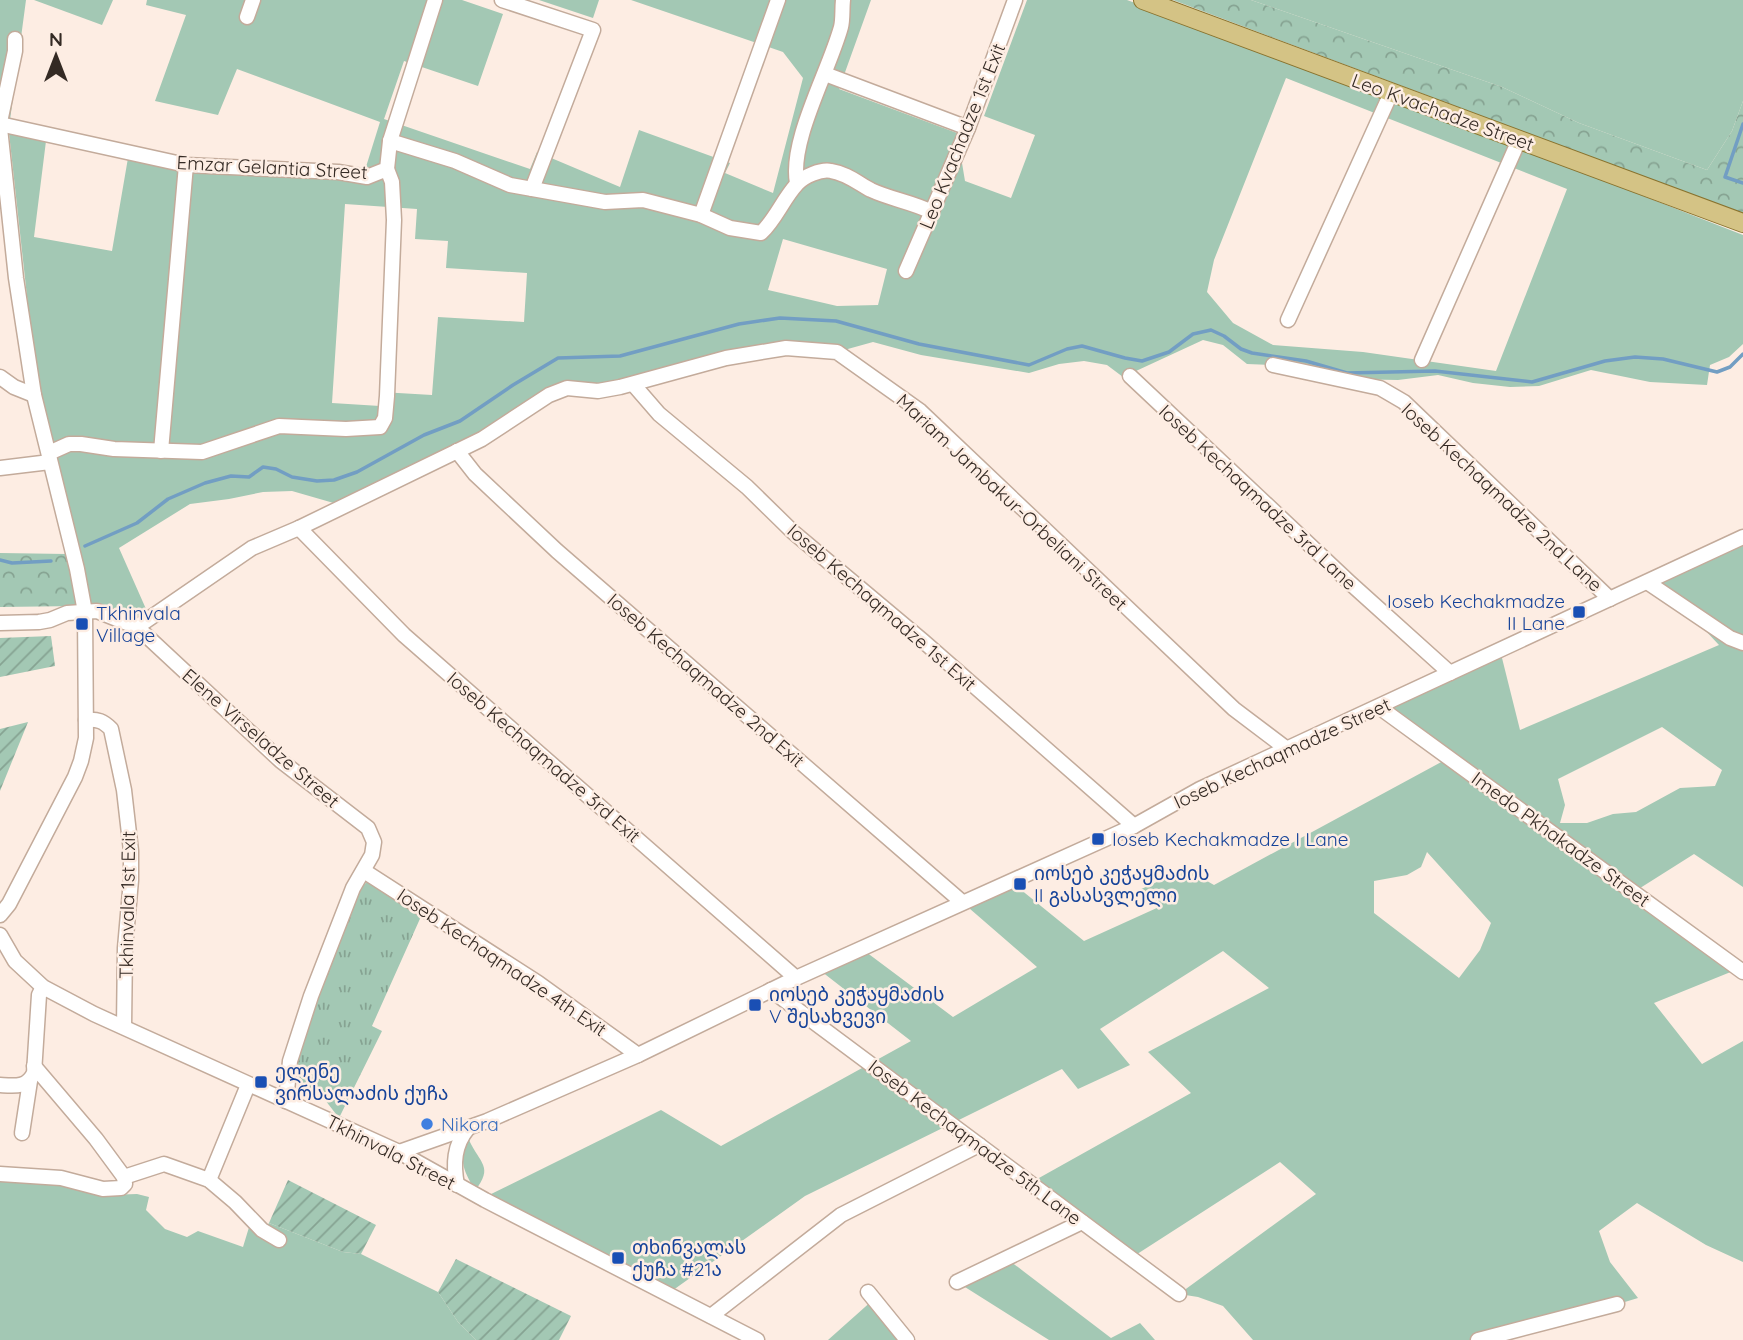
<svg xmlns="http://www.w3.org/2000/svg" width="1743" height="1340" font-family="Quicksand,'Noto Sans Georgian',sans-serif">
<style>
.grass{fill:#a3c8b4;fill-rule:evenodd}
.forest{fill:url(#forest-crowns)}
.park{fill:url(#park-tufts)}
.garden{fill:url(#garden-furrows)}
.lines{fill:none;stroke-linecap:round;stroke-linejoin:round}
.stream{stroke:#729ec3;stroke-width:3.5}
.minor-casing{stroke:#c3ab9b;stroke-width:17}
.major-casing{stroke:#89732e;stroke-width:20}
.minor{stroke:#fff;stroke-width:14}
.major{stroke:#d4c385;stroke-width:18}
.transit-dot{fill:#1a4fb4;stroke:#fdede3;stroke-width:2.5}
.shop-dot{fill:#3f7fe0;stroke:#fdede3;stroke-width:2.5}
.labels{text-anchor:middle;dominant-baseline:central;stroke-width:5;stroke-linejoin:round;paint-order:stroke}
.street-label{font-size:19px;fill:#342a24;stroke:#fdede3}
.transit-label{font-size:19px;fill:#164399;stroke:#fdede3;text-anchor:start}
.shop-label{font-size:19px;fill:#366cbe;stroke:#fdede3;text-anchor:start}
</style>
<defs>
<pattern id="forest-crowns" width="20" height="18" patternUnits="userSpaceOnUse" patternTransform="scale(1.75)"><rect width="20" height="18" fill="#a3c8b4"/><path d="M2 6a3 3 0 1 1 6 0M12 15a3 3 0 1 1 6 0" fill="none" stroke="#86a392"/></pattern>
<pattern id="park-tufts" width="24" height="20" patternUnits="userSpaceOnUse" patternTransform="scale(1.75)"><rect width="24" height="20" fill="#a3c8b4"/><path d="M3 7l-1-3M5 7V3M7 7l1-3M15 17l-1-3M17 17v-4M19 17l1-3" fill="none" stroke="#86a392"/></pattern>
<pattern id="garden-furrows" width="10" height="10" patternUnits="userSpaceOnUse" patternTransform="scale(1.75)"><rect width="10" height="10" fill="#a3c8b4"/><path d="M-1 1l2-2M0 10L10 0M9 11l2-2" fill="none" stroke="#86a392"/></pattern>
</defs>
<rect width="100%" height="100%" fill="#fdede3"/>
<g class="grass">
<path d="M0,0H26L10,120L192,162L365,170L380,122L237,69L218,115L155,101L186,15L146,5L147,0H462L503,14L478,86L404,61L384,119L530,169L537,152L620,187L639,130L730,163L725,173L773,193L803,78L783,52L631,0H871L839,89L957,133L965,181L1011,198L1035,135L984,116L1027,0H1127L1391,97L1743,235V344L1729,357L1710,365L1707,385L1650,382L1591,370L1539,386L1510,387L1473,383L1438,375L1398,380L1347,379L1273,365L1247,364L1223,345L1203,340L1123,377L1107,365L1084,361L1059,364L1029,373L921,355L873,342L837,352L786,348L620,387L567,388L503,426L344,506L292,491L263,492L229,499L190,504L119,548L150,618L137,627L85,612L37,387L8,124L0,83ZM1286,78L1567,189L1496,371L1363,352L1273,345L1233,323L1207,292L1214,260ZM46,141L128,158L112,251L34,237ZM345,204L417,209L415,239L448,241L446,268L527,273L524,322L438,317L432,395L381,392L380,406L332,403ZM783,239L887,269L878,305L837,306L768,290Z"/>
<path d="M34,0H113L102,25Z"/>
<path d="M539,0H599L593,18Z"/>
<path d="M1251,0H1743V101L1732,131L1707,170L1579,123L1502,87Z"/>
<path d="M1743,539V887L1694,854L1637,890L1743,967L1654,1003L1702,1064L1743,1041V1262L1706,1245L1637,1203L1599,1231L1610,1262L1638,1298L1565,1320L1480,1340H1253L1223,1306L1198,1297L1179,1294L1316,1194L1280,1162L1131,1258L1030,1183L1191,1093L1148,1052L1269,988L1223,951L1100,1029L1130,1065L1078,1089L1062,1069L805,1196L669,1293L485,1197L661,1110L721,1146L911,1041L817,968L862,949L953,1017L1037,967L962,902L1009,880L1084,941L1159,907L1139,890L1186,869L1214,885L1445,760L1379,707L1500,650L1520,730L1719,645L1656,578ZM1662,727L1722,770L1715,786L1680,788L1636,812L1613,814L1587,823H1560L1565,805L1558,779ZM1427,852L1491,923L1480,950L1459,978L1374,913V881L1407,875L1421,867Z"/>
<path d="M469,1140C480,1164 494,1166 475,1191C465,1171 457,1162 469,1140Z"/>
<path d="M0,1177L52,1179L109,1195L137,1194L149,1197L146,1210L165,1229L187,1237L198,1231L243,1247L250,1224L265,1229L269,1223L343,1252L361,1254L438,1292L458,1322L476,1340H0Z"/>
<path d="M1006,1258L1111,1338L1140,1323L1155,1340H1049L957,1282Z"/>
<path d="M874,1299L907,1340H828Z"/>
</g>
<g class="forest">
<path d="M1173,0H1251L1502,87L1579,123L1707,170L1732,131L1743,101V214Z"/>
<path d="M0,553L67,554L79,606L0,607Z"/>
</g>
<path class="park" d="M367,882H374L423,912L372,1026L382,1031L339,1118L322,1096L299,1085L292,1066L353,894Z"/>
<g class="garden">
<path d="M51,636L55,666L0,677V638Z"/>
<path d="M28,722L0,791V729Z"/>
<path d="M288,1180L376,1225L361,1254L343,1252L269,1223Z"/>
<path d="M456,1259L571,1316L559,1340H476L458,1322L438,1292Z"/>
</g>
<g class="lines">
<g class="stream">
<path d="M1743,124L1725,177L1743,183"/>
<path d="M85,546L137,523L168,499L205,483L231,476L249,477L263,467L276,469L292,477L317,481L334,480L357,472L424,435L460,421L513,385L558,358L620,356L739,324L780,318L836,321L919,344L1029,365L1067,349L1082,346L1125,358L1142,361L1169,352L1193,334L1211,330L1224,336L1241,349L1252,353L1306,361L1347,373L1435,371L1532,382L1605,361L1635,357L1663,359L1717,372L1730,367L1743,354"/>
<path d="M0,560L12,563L51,561"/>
</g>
<defs>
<g id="minor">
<path d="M502,0L593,30L532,189"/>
<path d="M247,17L253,0"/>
<path d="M825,74L968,128"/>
<path d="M0,122L15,51V39"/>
<path d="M0,124L186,165L338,172L367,177L387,169L390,141L455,161L510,185L605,202L643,200L701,215L730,228L761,233C776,219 783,199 797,184C804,176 821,169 831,171C846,173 858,183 871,190C890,199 912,202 932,212"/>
<path d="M0,128L16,278L34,395L77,569L85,612L86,738L81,761L75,777L9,904L0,915"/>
<path d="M390,141L435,0"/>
<path d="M797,183C789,141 829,71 841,27C843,19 842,9 843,0"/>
<path d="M701,215L778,0"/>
<path d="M906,271L968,128L1015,0"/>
<path d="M1288,320L1391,93"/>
<path d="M1422,360L1519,140"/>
<path d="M1273,365L1380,388L1404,402L1610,599"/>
<path d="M1130,376L1349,582L1450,673"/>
<path d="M0,377L14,387L34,395"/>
<path d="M633,384L659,414L747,487L793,532L923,641L1134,826"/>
<path d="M161,451L186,165"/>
<path d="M457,451L475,474L557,551L962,902"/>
<path d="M49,453L69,444H81L114,449L202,452L279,426L346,429L380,427L385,418L387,396L394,220L392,182L387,169"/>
<path d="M0,468L50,462"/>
<path d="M299,528L404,635L796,978"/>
<path d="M1647,582L1730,638L1743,643"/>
<path d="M0,623L39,622L50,620L67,613L97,611L137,627L281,761L368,828L374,842L372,855L353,888L311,996L290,1061L286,1101"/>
<path d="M137,627L252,548L299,528L482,439L549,395L567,388L598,391L620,387L726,358L786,348L837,352L920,411L1234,709L1287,749"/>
<path d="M1379,707L1743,972"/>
<path d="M86,720C98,719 103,721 111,729L124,790L131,851V880L125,948L124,1027"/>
<path d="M364,871L538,983L638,1055"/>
<path d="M0,935L15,961L43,987L94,1014L399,1152L485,1200L757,1340"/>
<path d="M771,990L1179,1294"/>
<path d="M0,1085C15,1086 27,1088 34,1073L39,995L43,987"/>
<path d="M22,1133L30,1081"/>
<path d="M399,1152L487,1121L638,1055L796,978L1134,826L1200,789L1743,537"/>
<path d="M0,1174L61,1178L103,1189L121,1188L125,1184L124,1177L96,1139L34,1066"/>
<path d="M124,1177L164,1164L209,1180L235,1202L262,1230L279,1240"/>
<path d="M209,1180L248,1085"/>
<path d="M457,1185C453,1164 454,1145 468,1128"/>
<path d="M957,1282L1082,1222"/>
<path d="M868,1292L907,1340"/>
<path d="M711,1316L841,1215L979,1145"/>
<path d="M1478,1340L1617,1304"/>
</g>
<path id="major" d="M1143,0L1743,223"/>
</defs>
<use href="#minor" class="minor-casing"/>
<use href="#major" class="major-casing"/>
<use href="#minor" class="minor"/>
<use href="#major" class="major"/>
</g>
<g class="transit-dot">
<rect x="1572" y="605" width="14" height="14" rx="3.5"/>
<rect x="75" y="617" width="14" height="14" rx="3.5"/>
<rect x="1091" y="832" width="14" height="14" rx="3.5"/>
<rect x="1013" y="877" width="14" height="14" rx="3.5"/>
<rect x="748" y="998" width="14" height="14" rx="3.5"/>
<rect x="254" y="1075" width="14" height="14" rx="3.5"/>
<rect x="611" y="1251" width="14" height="14" rx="3.5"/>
</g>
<circle class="shop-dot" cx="427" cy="1124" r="7"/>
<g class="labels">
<g class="street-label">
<text transform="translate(1443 112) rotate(20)">Leo Kvachadze Street</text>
<text transform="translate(962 136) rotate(-68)">Leo Kvachadze 1st Exit</text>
<text transform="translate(272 167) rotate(3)">Emzar Gelantia Street</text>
<text transform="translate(1258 497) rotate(43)">Ioseb Kechaqmadze 3rd Lane</text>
<text transform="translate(1502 497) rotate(43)">Ioseb Kechaqmadze 2nd Lane</text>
<text transform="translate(1012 502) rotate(43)">Mariam Jambakur-Orbeliani Street</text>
<text transform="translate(882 607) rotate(41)">Ioseb Kechaqmadze 1st Exit</text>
<text transform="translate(706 680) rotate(41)">Ioseb Kechaqmadze 2nd Exit</text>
<text transform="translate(261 738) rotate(41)">Elene Virseladze Street</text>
<text transform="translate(1282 753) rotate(-25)">Ioseb Kechaqmadze Street</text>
<text transform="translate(544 757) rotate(41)">Ioseb Kechaqmadze 3rd Exit</text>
<text transform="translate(1561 839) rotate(36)">Imedo Pkhakadze Street</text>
<text transform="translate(127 905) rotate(-89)">Tkhinvala 1st Exit</text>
<text transform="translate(502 962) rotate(34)">Ioseb Kechaqmadze 4th Exit</text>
<text transform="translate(975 1142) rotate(37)">Ioseb Kechaqmadze 5th Lane</text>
<text transform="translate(391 1152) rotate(27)">Tkhinvala Street</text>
</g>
<g class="transit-label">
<text x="1565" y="601" text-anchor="end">Ioseb Kechakmadze<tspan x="1565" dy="22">II Lane</tspan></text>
<text x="96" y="613">Tkhinvala<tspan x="96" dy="22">Village</tspan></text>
<text x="1112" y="839">Ioseb Kechakmadze I Lane</text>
<text x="1034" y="873">იოსებ კეჭაყმაძის<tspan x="1034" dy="22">II გასასვლელი</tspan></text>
<text x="769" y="994">იოსებ კეჭაყმაძის<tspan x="769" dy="22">V შესახვევი</tspan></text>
<text x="275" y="1071">ელენე<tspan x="275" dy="22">ვირსალაძის ქუჩა</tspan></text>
<text x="632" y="1247">თხინვალას<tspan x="632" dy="22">ქუჩა #21ა</tspan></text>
</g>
<g class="shop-label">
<text x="441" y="1124">Nikora</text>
</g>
</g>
<g transform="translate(56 56)" stroke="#fdede3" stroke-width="5" paint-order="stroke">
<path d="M0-5L12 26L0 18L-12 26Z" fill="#342a24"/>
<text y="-10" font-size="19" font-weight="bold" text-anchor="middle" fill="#342a24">N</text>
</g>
</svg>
